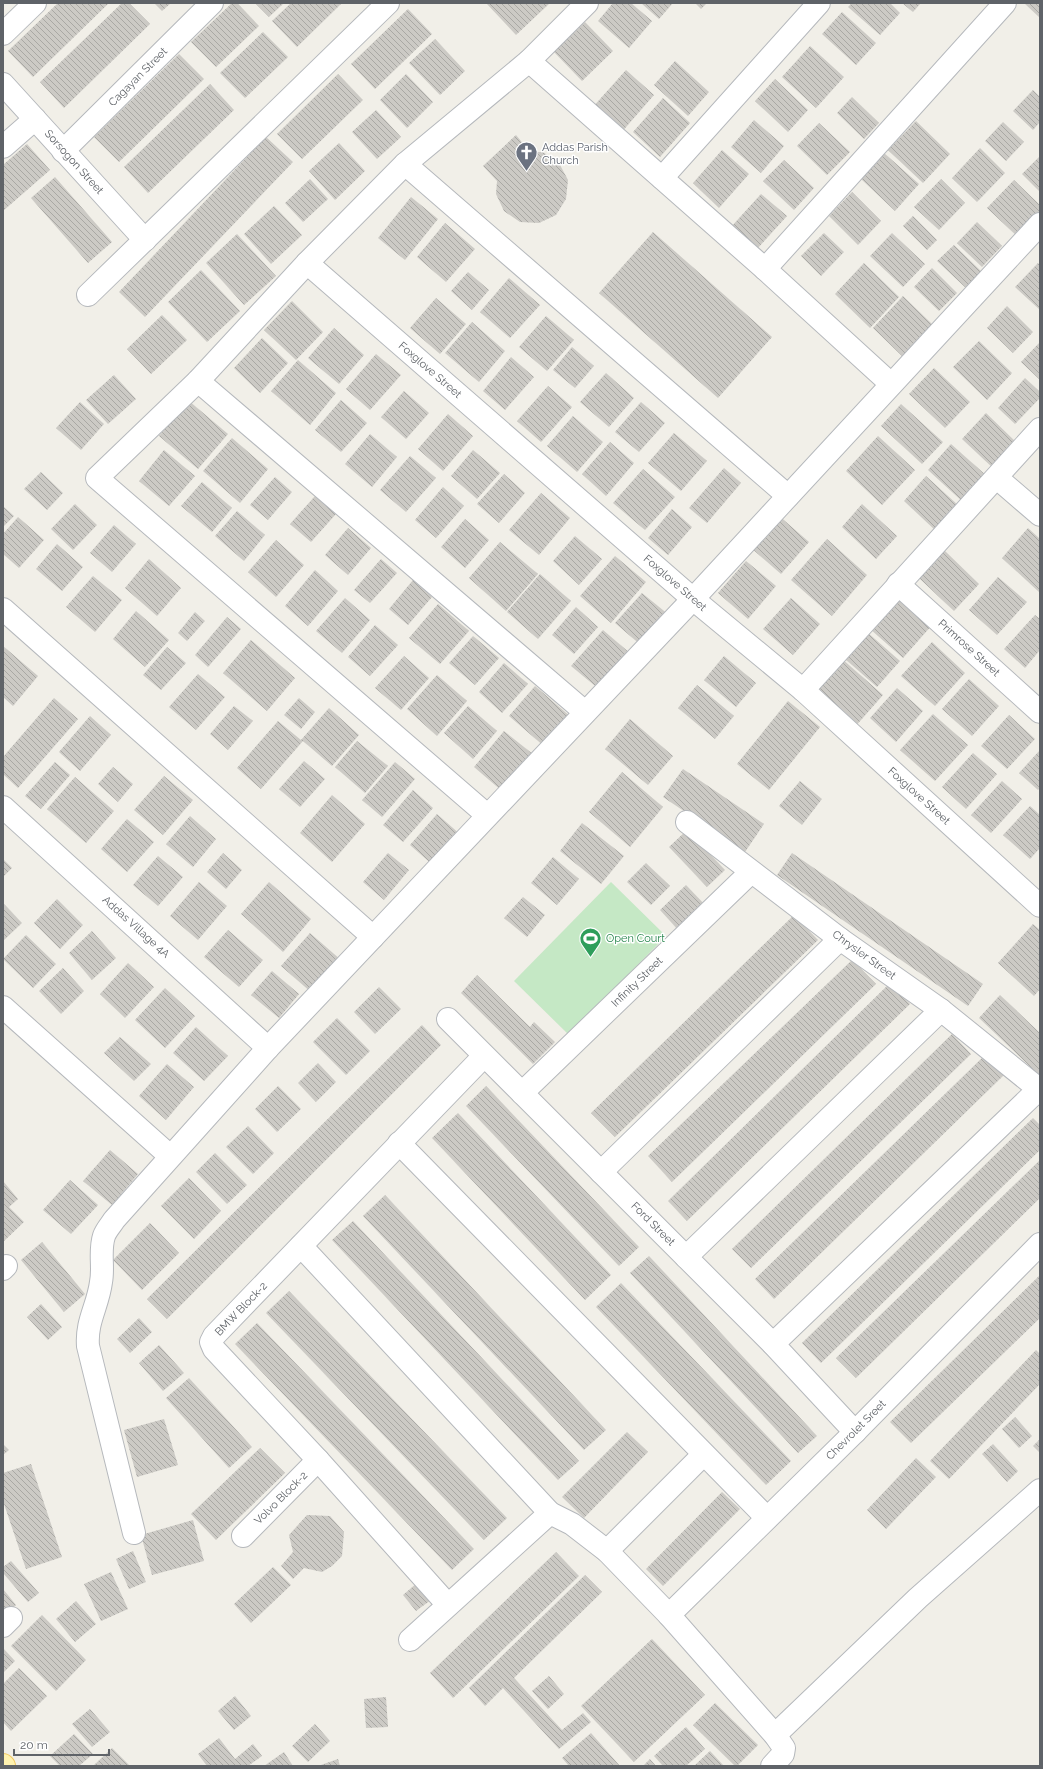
<svg xmlns="http://www.w3.org/2000/svg" width="1043" height="1769" font-family="Raleway,sans-serif">
<style>
.pitch{fill:#c5e8c5}
.building{fill:url(#building-back-hatch)}
.lines{fill:none;stroke-linecap:round;stroke-linejoin:round}
.minor-casing{stroke:#b5b8bc;stroke-width:24}
.major-casing{stroke:#f2c960;stroke-width:24}
.minor{stroke:#fff;stroke-width:22}
.major{stroke:#fff2af;stroke-width:22}
.labels{text-anchor:middle;dominant-baseline:central;stroke-width:3;stroke-linejoin:round;paint-order:stroke}
.street-label{font-size:11px;fill:#5f6368;stroke:#fff}
.worship-label{font-size:11px;fill:#5b616d;stroke:#fff;text-anchor:start}
.leisure-label{font-size:11px;fill:#27864d;stroke:#fff;text-anchor:start}
</style>
<defs>
<pattern id="building-back-hatch" width="6" height="6" patternUnits="userSpaceOnUse"><rect width="6" height="6" fill="#cccac5"/><path d="M-1 5l2 2M0 0l6 6M5-1l2 2" fill="none" stroke="#a9a8a4"/></pattern>
</defs>
<rect width="100%" height="100%" fill="#f1efe8"/>
<path class="pitch" d="M611,882L666,936L569,1035L514,981Z"/>
<g class="building">
<path d="M58,3H109L33,77L8,51Z"/>
<path d="M122,3H129L150,24L64,108L40,82Z"/>
<path d="M154,3H171L162,11Z"/>
<path d="M232,3H237L259,26L216,67L191,42Z"/>
<path d="M255,3H284L269,17Z"/>
<path d="M291,3H342L297,47L272,21Z"/>
<path d="M486,3H550L516,35Z"/>
<path d="M613,3H631L652,21L629,48L598,21Z"/>
<path d="M641,3H673L659,19Z"/>
<path d="M695,3H707L701,9Z"/>
<path d="M852,3H890L900,13L880,35L848,7Z"/>
<path d="M902,3H921L913,12Z"/>
<path d="M1024,3H1040V18Z"/>
<path d="M408,9L432,34L375,89L351,64Z"/>
<path d="M842,12L876,43L856,65L822,34Z"/>
<path d="M585,22L613,51L582,81L554,52Z"/>
<path d="M263,32L288,57L245,98L220,73Z"/>
<path d="M435,39L465,71L440,95L409,63Z"/>
<path d="M810,46L844,77L816,108L782,77Z"/>
<path d="M179,54L204,79L119,162L94,137Z"/>
<path d="M675,61L709,92L688,116L654,85Z"/>
<path d="M626,70L654,95L620,134L592,108Z"/>
<path d="M338,74L363,100L302,159L277,134Z"/>
<path d="M406,74L433,102L407,128L380,100Z"/>
<path d="M775,79L808,110L788,132L755,101Z"/>
<path d="M210,84L234,110L148,193L124,167Z"/>
<path d="M1033,90L1040,97V122L1033,130L1013,111Z"/>
<path d="M852,97L879,123L864,139L837,113Z"/>
<path d="M663,98L690,123L660,157L633,132Z"/>
<path d="M376,110L401,137L377,159L352,132Z"/>
<path d="M754,120L784,146L761,173L731,147Z"/>
<path d="M916,121L950,154L923,183L888,150Z"/>
<path d="M1003,122L1024,142L1006,161L985,141Z"/>
<path d="M819,123L850,152L827,175L797,146Z"/>
<path d="M516,135L530,152H543L559,163L568,180L566,199L556,215L539,223L520,222L504,211L496,194L497,181L483,166Z"/>
<path d="M266,137L293,162L145,317L119,292Z"/>
<path d="M339,143L365,171L335,200L309,171Z"/>
<path d="M27,144L50,170L3,211V165Z"/>
<path d="M980,148L1005,173L977,202L952,178Z"/>
<path d="M722,150L749,174L719,208L693,183Z"/>
<path d="M884,153L919,184L895,211L861,179Z"/>
<path d="M1040,156V192L1022,174Z"/>
<path d="M784,160L814,188L794,210L763,181Z"/>
<path d="M55,177L112,242L88,263L31,198Z"/>
<path d="M310,179L328,199L303,222L285,203Z"/>
<path d="M941,179L965,203L939,230L914,207Z"/>
<path d="M1014,180L1040,205V217L1020,239L987,208Z"/>
<path d="M852,192L881,221L858,245L829,216Z"/>
<path d="M761,194L787,216L757,249L731,227Z"/>
<path d="M411,197L438,219L405,260L378,238Z"/>
<path d="M274,206L302,235L271,264L244,234Z"/>
<path d="M913,216L937,240L927,250L903,226Z"/>
<path d="M977,222L1002,246L982,267L957,243Z"/>
<path d="M445,223L475,249L446,282L417,257Z"/>
<path d="M653,232L772,337L718,398L599,293Z"/>
<path d="M824,233L844,252L821,276L801,256Z"/>
<path d="M892,233L925,264L903,287L870,256Z"/>
<path d="M237,234L276,276L244,305L206,263Z"/>
<path d="M954,245L983,273L967,289L937,261Z"/>
<path d="M864,263L899,297L870,328L835,294Z"/>
<path d="M1038,263L1040,265V310L1015,287Z"/>
<path d="M932,268L957,293L939,311L914,287Z"/>
<path d="M201,270L240,311L207,342L168,302Z"/>
<path d="M468,272L489,290L472,310L451,291Z"/>
<path d="M509,278L540,305L510,338L480,312Z"/>
<path d="M903,296L932,324L902,356L873,328Z"/>
<path d="M436,298L466,324L440,354L410,328Z"/>
<path d="M292,301L323,332L296,360L264,330Z"/>
<path d="M1007,306L1033,332L1013,353L987,328Z"/>
<path d="M162,315L187,340L151,374L127,349Z"/>
<path d="M546,316L574,340L547,371L519,347Z"/>
<path d="M472,322L505,351L479,382L445,353Z"/>
<path d="M334,328L364,355L339,384L308,358Z"/>
<path d="M262,338L288,363L260,393L234,368Z"/>
<path d="M979,341L1012,373L987,400L953,367Z"/>
<path d="M1040,342V380L1021,362Z"/>
<path d="M572,347L594,366L575,388L553,370Z"/>
<path d="M376,354L401,375L370,410L346,389Z"/>
<path d="M511,357L534,377L505,410L483,391Z"/>
<path d="M298,360L336,393L310,425L271,391Z"/>
<path d="M934,368L970,402L945,428L909,394Z"/>
<path d="M606,373L634,398L609,427L580,402Z"/>
<path d="M114,375L136,399L108,424L86,400Z"/>
<path d="M1025,378L1040,392V398L1015,424L998,408Z"/>
<path d="M548,386L572,407L541,442L517,421Z"/>
<path d="M404,391L429,413L406,439L381,417Z"/>
<path d="M341,400L367,423L341,452L315,430Z"/>
<path d="M189,401L228,434L198,469L159,436Z"/>
<path d="M80,402L104,424L81,450L56,428Z"/>
<path d="M641,402L665,423L639,452L615,432Z"/>
<path d="M901,404L943,442L922,464L881,426Z"/>
<path d="M986,413L1018,444L994,469L962,439Z"/>
<path d="M448,414L473,436L443,471L418,449Z"/>
<path d="M573,416L603,442L577,472L547,446Z"/>
<path d="M674,433L707,461L681,491L648,463Z"/>
<path d="M370,434L397,457L372,487L345,464Z"/>
<path d="M878,436L915,470L882,505L846,471Z"/>
<path d="M232,438L268,469L240,503L203,471Z"/>
<path d="M610,442L634,463L606,496L582,474Z"/>
<path d="M951,444L988,477L964,503L928,470Z"/>
<path d="M164,450L195,476L169,506L139,481Z"/>
<path d="M473,450L500,473L477,499L451,476Z"/>
<path d="M410,456L436,478L406,512L380,490Z"/>
<path d="M724,468L741,483L707,523L689,508Z"/>
<path d="M643,469L675,497L645,530L613,503Z"/>
<path d="M41,472L63,493L47,510L24,489Z"/>
<path d="M504,474L525,493L499,523L477,504Z"/>
<path d="M926,476L959,506L936,531L904,501Z"/>
<path d="M275,477L292,492L268,520L250,505Z"/>
<path d="M202,482L232,508L212,532L181,506Z"/>
<path d="M443,487L464,506L436,538L415,520Z"/>
<path d="M541,493L570,518L539,555L509,530Z"/>
<path d="M315,496L336,514L311,542L290,524Z"/>
<path d="M75,504L97,525L73,550L51,529Z"/>
<path d="M862,504L897,536L876,559L842,527Z"/>
<path d="M3,506L14,516L3,527Z"/>
<path d="M672,509L692,527L668,555L648,538Z"/>
<path d="M237,511L265,535L244,561L215,536Z"/>
<path d="M778,515L809,542L781,574L750,547Z"/>
<path d="M18,517L44,540L19,568L3,554V534Z"/>
<path d="M465,519L489,540L465,568L441,547Z"/>
<path d="M114,525L136,544L112,572L90,553Z"/>
<path d="M348,528L371,548L348,575L325,555Z"/>
<path d="M1028,528L1040,539L1039,592L1002,558Z"/>
<path d="M575,536L602,559L579,585L553,561Z"/>
<path d="M827,539L867,575L832,616L791,580Z"/>
<path d="M276,540L304,565L276,597L248,572Z"/>
<path d="M500,542L538,574L506,611L469,578Z"/>
<path d="M57,544L83,567L62,591L36,569Z"/>
<path d="M944,550L979,584L954,611L919,578Z"/>
<path d="M615,556L646,582L611,623L580,596Z"/>
<path d="M149,559L181,588L157,616L125,588Z"/>
<path d="M381,559L397,573L370,603L354,590Z"/>
<path d="M746,561L776,586L748,619L718,593Z"/>
<path d="M315,570L338,591L308,626L285,606Z"/>
<path d="M540,574L571,601L538,639L507,612Z"/>
<path d="M93,576L122,600L95,632L66,607Z"/>
<path d="M998,577L1027,602L997,635L969,610Z"/>
<path d="M413,580L432,597L408,625L389,609Z"/>
<path d="M642,593L669,615L642,646L615,623Z"/>
<path d="M900,594L933,624L903,658L870,629Z"/>
<path d="M345,598L370,620L342,653L316,631Z"/>
<path d="M791,598L820,624L793,655L763,629Z"/>
<path d="M438,604L469,631L440,664L409,638Z"/>
<path d="M576,607L598,627L574,654L552,635Z"/>
<path d="M136,611L169,640L145,667L113,639Z"/>
<path d="M195,612L205,621L187,641L178,633Z"/>
<path d="M1035,615L1040,619V650L1025,668L1004,649Z"/>
<path d="M227,617L241,629L208,667L195,655Z"/>
<path d="M375,625L398,645L370,676L348,657Z"/>
<path d="M603,630L631,654L600,690L571,666Z"/>
<path d="M867,632L900,661L877,687L844,658Z"/>
<path d="M473,636L499,658L475,685L449,663Z"/>
<path d="M251,640L295,678L267,711L223,673Z"/>
<path d="M932,642L965,673L935,706L901,676Z"/>
<path d="M3,646L38,676L13,706L3,697Z"/>
<path d="M167,647L186,663L161,690L143,675Z"/>
<path d="M404,656L429,678L401,710L375,688Z"/>
<path d="M724,656L756,683L736,707L704,680Z"/>
<path d="M841,658L883,695L854,728L812,691Z"/>
<path d="M504,663L528,684L502,713L479,692Z"/>
<path d="M198,674L225,697L196,730L169,707Z"/>
<path d="M437,675L467,701L437,736L407,709Z"/>
<path d="M969,679L999,706L972,736L942,709Z"/>
<path d="M697,685L734,716L715,739L678,708Z"/>
<path d="M535,686L572,718L545,747L509,716Z"/>
<path d="M897,688L923,711L896,742L870,718Z"/>
<path d="M54,698L78,719L18,788L3,774V757Z"/>
<path d="M299,698L315,712L301,729L284,715Z"/>
<path d="M788,701L820,727L769,790L737,764Z"/>
<path d="M234,706L253,721L228,750L210,734Z"/>
<path d="M468,706L497,731L473,759L444,733Z"/>
<path d="M329,708L359,735L332,766L303,741L261,789L237,768L278,721L301,740Z"/>
<path d="M933,714L968,745L935,781L900,750Z"/>
<path d="M1009,715L1035,739L1007,769L981,746Z"/>
<path d="M90,716L111,735L80,771L59,752Z"/>
<path d="M630,719L673,756L648,785L605,749Z"/>
<path d="M504,731L534,755L502,791L474,767Z"/>
<path d="M357,741L388,766L365,793L335,767Z"/>
<path d="M1040,750V788L1038,790L1019,773Z"/>
<path d="M973,753L997,774L966,809L942,787Z"/>
<path d="M304,761L325,779L300,807L279,789Z"/>
<path d="M55,762L70,775L41,809L25,796Z"/>
<path d="M395,762L415,779L382,817L362,800Z"/>
<path d="M113,767L133,784L118,802L98,784Z"/>
<path d="M683,769L764,824L745,852L663,797Z"/>
<path d="M622,772L663,807L630,847L589,812Z"/>
<path d="M164,776L193,800L163,835L134,810Z"/>
<path d="M75,777L114,811L86,843L47,809Z"/>
<path d="M800,781L822,799L802,825L779,806Z"/>
<path d="M1002,781L1022,799L991,833L971,815Z"/>
<path d="M413,790L433,808L403,842L383,825Z"/>
<path d="M332,795L365,824L332,862L300,833Z"/>
<path d="M1030,806L1040,815V848L1030,859L1003,835Z"/>
<path d="M437,814L462,836L435,867L410,845Z"/>
<path d="M190,816L216,839L193,867L166,844Z"/>
<path d="M127,819L154,842L127,872L101,849Z"/>
<path d="M582,823L624,856L601,884L560,851Z"/>
<path d="M687,830L725,870L707,887L669,847Z"/>
<path d="M223,853L242,870L226,889L207,872Z"/>
<path d="M388,853L409,870L384,900L363,882Z"/>
<path d="M792,853L983,984L968,1006L777,875Z"/>
<path d="M158,856L183,877L158,906L133,885Z"/>
<path d="M553,857L579,879L557,905L531,883Z"/>
<path d="M3,859L12,868L3,877Z"/>
<path d="M646,863L670,886L651,905L627,882Z"/>
<path d="M199,882L227,906L198,940L170,916Z"/>
<path d="M269,882L311,919L283,952L241,914Z"/>
<path d="M686,885L707,907L680,932L660,910Z"/>
<path d="M523,897L545,915L527,937L504,918Z"/>
<path d="M57,899L83,925L60,949L34,923Z"/>
<path d="M3,903L22,923L3,941Z"/>
<path d="M794,915L818,940L615,1137L591,1113Z"/>
<path d="M1033,924L1040,930V989L1034,996L998,963Z"/>
<path d="M228,930L263,960L239,987L204,957Z"/>
<path d="M92,931L116,958L92,980L69,953Z"/>
<path d="M310,933L341,960L312,993L281,966Z"/>
<path d="M26,935L56,964L33,988L3,959Z"/>
<path d="M852,960L876,984L672,1182L648,1156Z"/>
<path d="M128,963L154,987L125,1018L100,994Z"/>
<path d="M63,968L84,991L61,1014L39,991Z"/>
<path d="M272,971L299,994L279,1018L251,995Z"/>
<path d="M477,975L530,1027L534,1022L555,1042L533,1064L461,993Z"/>
<path d="M890,983L910,1004L687,1221L668,1201Z"/>
<path d="M379,987L401,1009L375,1034L354,1012Z"/>
<path d="M165,988L195,1016L165,1048L135,1020Z"/>
<path d="M1000,995L1040,1033V1076L979,1018Z"/>
<path d="M337,1018L370,1051L346,1075L313,1042Z"/>
<path d="M422,1025L441,1045L167,1319L147,1299Z"/>
<path d="M196,1027L228,1056L204,1081L173,1053Z"/>
<path d="M952,1034L971,1054L751,1268L732,1249Z"/>
<path d="M120,1037L151,1064L134,1081L104,1053Z"/>
<path d="M985,1055L1004,1075L774,1299L755,1279Z"/>
<path d="M318,1063L336,1082L316,1102L298,1083Z"/>
<path d="M167,1064L194,1087L166,1120L139,1096Z"/>
<path d="M278,1086L301,1109L277,1132L255,1109Z"/>
<path d="M486,1086L639,1247L619,1266L466,1106Z"/>
<path d="M458,1113L611,1275L585,1300L432,1138Z"/>
<path d="M1033,1118L1040,1125V1150L821,1363L802,1343Z"/>
<path d="M248,1126L274,1153L253,1174L226,1147Z"/>
<path d="M110,1150L138,1174L112,1205L83,1181Z"/>
<path d="M215,1153L247,1185L227,1204L196,1172Z"/>
<path d="M1040,1160V1198L856,1378L836,1358Z"/>
<path d="M189,1178L221,1211L194,1239L161,1206Z"/>
<path d="M70,1180L98,1205L71,1234L43,1210Z"/>
<path d="M3,1181L18,1199L9,1207L24,1222L3,1242Z"/>
<path d="M385,1195L606,1430L584,1450L363,1216Z"/>
<path d="M353,1221L579,1461L558,1480L332,1240Z"/>
<path d="M150,1223L179,1253L142,1290L113,1260Z"/>
<path d="M42,1242L85,1294L64,1312L21,1260Z"/>
<path d="M649,1256L817,1436L798,1453L630,1273Z"/>
<path d="M1040,1275V1318L911,1443L890,1422Z"/>
<path d="M621,1283L791,1461L766,1485L596,1307Z"/>
<path d="M289,1291L507,1518L484,1540L266,1313Z"/>
<path d="M41,1304L62,1327L48,1340L27,1317Z"/>
<path d="M139,1318L152,1332L130,1353L117,1339Z"/>
<path d="M257,1323L474,1549L452,1570L235,1344Z"/>
<path d="M159,1345L184,1373L163,1391L139,1363Z"/>
<path d="M1036,1350L1040,1354V1384L949,1479L930,1461Z"/>
<path d="M189,1378L252,1447L229,1468L166,1398Z"/>
<path d="M1015,1417L1032,1436L1019,1448L1002,1429Z"/>
<path d="M164,1419L178,1465L137,1477L124,1430Z"/>
<path d="M627,1432L648,1452L584,1518L562,1497Z"/>
<path d="M1040,1439V1453L1033,1446Z"/>
<path d="M3,1444L9,1450L3,1455Z"/>
<path d="M993,1444L1018,1471L1007,1482L982,1454Z"/>
<path d="M260,1448L285,1473L216,1540L191,1514Z"/>
<path d="M916,1458L936,1477L886,1529L867,1510Z"/>
<path d="M31,1464L62,1557L26,1569L3,1501V1473Z"/>
<path d="M722,1492L740,1509L663,1586L646,1569Z"/>
<path d="M307,1515L330,1516L344,1532L342,1556L332,1566L322,1572L304,1568L293,1579L281,1566L293,1552L289,1535Z"/>
<path d="M193,1520L204,1561L152,1575L141,1535Z"/>
<path d="M133,1551L146,1582L129,1589L116,1559Z"/>
<path d="M556,1552L579,1576L453,1698L430,1673Z"/>
<path d="M11,1561L39,1593L28,1602L3,1573V1567Z"/>
<path d="M273,1567L291,1585L251,1623L234,1604Z"/>
<path d="M111,1572L128,1609L101,1621L84,1584Z"/>
<path d="M585,1575L602,1592L514,1678L562,1730L583,1713L591,1722L559,1749L503,1688L485,1706L469,1688Z"/>
<path d="M417,1583L431,1600L416,1611L403,1595Z"/>
<path d="M3,1589L16,1605L3,1617Z"/>
<path d="M76,1601L96,1624L75,1642L56,1619Z"/>
<path d="M42,1615L86,1660L56,1691L11,1646Z"/>
<path d="M652,1639L705,1695L634,1762L581,1706Z"/>
<path d="M3,1648L15,1661L3,1673Z"/>
<path d="M19,1668L47,1696L11,1731L3,1722V1684Z"/>
<path d="M549,1676L564,1694L548,1709L532,1691Z"/>
<path d="M235,1696L251,1716L234,1730L218,1711Z"/>
<path d="M386,1697L388,1727L366,1728L364,1699Z"/>
<path d="M715,1703L758,1745L737,1766H735L693,1725Z"/>
<path d="M90,1709L110,1732L92,1747L72,1724Z"/>
<path d="M315,1724L330,1741L308,1762L292,1746Z"/>
<path d="M686,1727L705,1749L686,1766H663L654,1756Z"/>
<path d="M591,1733L620,1766H569L562,1758Z"/>
<path d="M74,1734L93,1754L79,1766H60L50,1756Z"/>
<path d="M219,1738L235,1759L253,1744L262,1756L248,1766H207L198,1754Z"/>
<path d="M112,1748L130,1766H93Z"/>
<path d="M710,1751L724,1766H694Z"/>
<path d="M284,1752L293,1766H264Z"/>
<path d="M338,1759L340,1766H318Z"/>
<path d="M650,1759L656,1766H643Z"/>
</g>
<g class="lines">
<defs>
<g id="minor">
<path d="M3,34L35,3"/>
<path d="M529,61L765,269L891,384"/>
<path d="M3,84L145,240"/>
<path d="M3,147L35,119"/>
<path d="M63,151L212,3"/>
<path d="M405,164L788,496"/>
<path d="M662,178L819,3"/>
<path d="M307,263L693,599L803,690L1040,906"/>
<path d="M765,269L1005,3"/>
<path d="M88,295L388,3"/>
<path d="M198,381L585,712"/>
<path d="M997,478L1040,515"/>
<path d="M898,584L1040,712"/>
<path d="M3,609L373,937"/>
<path d="M803,690L1040,429"/>
<path d="M3,807L268,1048"/>
<path d="M487,815L97,478L198,381L307,263L405,164L529,61L587,3"/>
<path d="M687,822L840,939L941,1010L1040,1090"/>
<path d="M3,1007L170,1156"/>
<path d="M448,1019L773,1344L855,1432"/>
<path d="M522,1093L751,872"/>
<path d="M399,1143L767,1518"/>
<path d="M601,1172L840,939"/>
<path d="M301,1246L550,1513L572,1524L607,1551L669,1615L775,1735L784,1748L783,1754L772,1766"/>
<path d="M686,1257L941,1010"/>
<path d="M3,1269L6,1266"/>
<path d="M773,1344L1039,1089"/>
<path d="M134,1533L88,1346C86,1321 98,1306 101,1282C104,1267 99,1251 104,1236C106,1230 111,1225 114,1220L268,1048L693,599L1040,224"/>
<path d="M243,1536L318,1460"/>
<path d="M607,1551L703,1455"/>
<path d="M448,1605L318,1460L214,1349L211,1342L214,1336L484,1056"/>
<path d="M669,1615L855,1432L1040,1244"/>
<path d="M3,1626L11,1618"/>
<path d="M410,1640L550,1513"/>
<path d="M775,1735L918,1598L1040,1490"/>
</g>
<path id="major" d="M3,1765L4,1766"/>
</defs>
<use href="#minor" class="minor-casing"/>
<use href="#major" class="major-casing"/>
<use href="#minor" class="minor"/>
<use href="#major" class="major"/>
</g>
<defs>
<symbol id="church-pin" viewBox="-11 -11 22 30"><path d="M0 17L-7.5 6A9.5 9.5 0 1 1 7.5 6Z" fill="#6b7280" stroke="#fff"/><path d="M-1.2-6h2.4v3.5h3.3v2.4h-3.3V6h-2.4V-.1h-3.3v-2.4h3.3Z" fill="#fff"/></symbol>
<symbol id="stadium-pin" viewBox="-11 -11 22 30"><path d="M0 17L-7.5 6A9.5 9.5 0 1 1 7.5 6Z" fill="#2e9e5b" stroke="#fff"/><path d="M0-5a6.5 5 0 1 0 0 10a6.5 5 0 1 0 0-10ZM-3.5-1.8h7v3.6h-7Z" fill="#fff"/></symbol>
</defs>
<g fill-rule="evenodd">
<use href="#church-pin" x="514" y="140" width="25" height="34"/>
<use href="#stadium-pin" x="578" y="926" width="25" height="34"/>
</g>
<g class="labels">
<g class="street-label">
<text transform="translate(138 77) rotate(-45)">Cagayan Street</text>
<text transform="translate(74 162) rotate(48)">Sorsogon Street</text>
<text transform="translate(430 370) rotate(41)">Foxglove Street</text>
<text transform="translate(675 583) rotate(41)">Foxglove Street</text>
<text transform="translate(969 648) rotate(42)">Primrose Street</text>
<text transform="translate(919 796) rotate(42)">Foxglove Street</text>
<text transform="translate(136 927) rotate(42)">Addas Village 4A</text>
<text transform="translate(864 955) rotate(36)">Chrysler Street</text>
<text transform="translate(637 982) rotate(-44)">Infinity Street</text>
<text transform="translate(653 1224) rotate(45)">Ford Street</text>
<text transform="translate(241 1309) rotate(-46)">BMW Block-2</text>
<text transform="translate(856 1430) rotate(-45)">Chevrolet Sreet</text>
<text transform="translate(281 1498) rotate(-45)">Volvo Block-2</text>
</g>
<g class="worship-label">
<text x="542" y="147">Addas Parish<tspan x="542" dy="13">Church</tspan></text>
</g>
<g class="leisure-label">
<text x="606" y="938">Open Court</text>
</g>
</g>
<rect width="1043" height="1769" fill="none" stroke="#5f6368" stroke-width="8"/>
<path d="M14 1749v6h95v-6" fill="none" stroke="#5f6368" stroke-width="2"/>
<text x="20" y="1749" font-size="12" fill="#5f6368" stroke="#ffffff" stroke-width="3" paint-order="stroke">20 m</text>
</svg>
